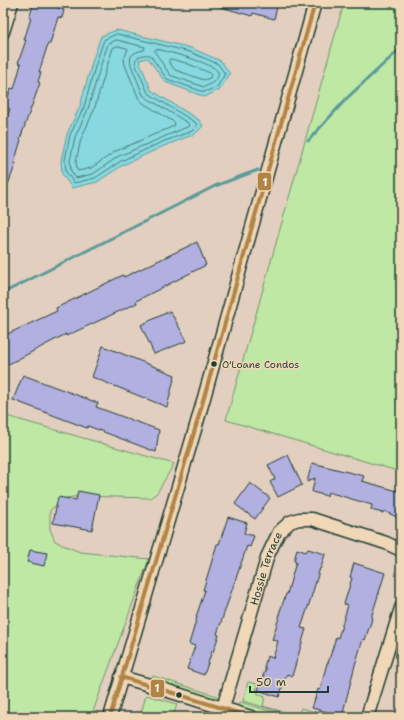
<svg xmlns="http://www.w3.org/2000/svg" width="404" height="720" font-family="'Shantell Sans',sans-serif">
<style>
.green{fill:#bee8a4;stroke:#6e926c}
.water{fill:#87d8df;stroke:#5d9a9b}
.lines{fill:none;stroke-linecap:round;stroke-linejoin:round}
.shore{stroke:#497b78;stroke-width:1}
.stream{stroke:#5d9a9b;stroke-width:3}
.building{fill:#b2afe1;stroke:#1f3d34}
.minor-casing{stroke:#1f3d34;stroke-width:15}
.minor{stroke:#efd7b7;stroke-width:12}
.bus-1-casing{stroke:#efd7b7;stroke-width:7}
.bus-1{stroke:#b18446;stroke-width:4}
.bus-dot{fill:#1f3d34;stroke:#efd7b7;stroke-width:1.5}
.labels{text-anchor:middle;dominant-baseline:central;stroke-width:3;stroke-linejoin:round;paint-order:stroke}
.bus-label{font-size:10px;fill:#1f3d34;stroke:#efd7b7;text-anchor:start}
.street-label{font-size:11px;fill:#1f3d34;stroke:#efd7b7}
.line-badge{stroke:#efd7b7;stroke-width:1.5}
.badge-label{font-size:11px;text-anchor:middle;font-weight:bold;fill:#fff}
</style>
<rect width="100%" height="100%" fill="#e3cfbf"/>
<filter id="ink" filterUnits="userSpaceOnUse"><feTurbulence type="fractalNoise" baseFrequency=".025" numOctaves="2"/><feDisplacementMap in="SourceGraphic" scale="8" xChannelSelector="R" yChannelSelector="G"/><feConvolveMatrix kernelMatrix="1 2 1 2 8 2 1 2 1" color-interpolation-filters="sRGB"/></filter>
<g filter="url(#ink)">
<g class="green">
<path d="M344,3H401V472L226,420Z"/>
<path d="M3,415L174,464L157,493L150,498L81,496L66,498L50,510V529L55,541L63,545L80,552L149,559L91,717H3Z"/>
<path d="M153,676L217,696L218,697L212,699L151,681L150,678Z"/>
<path d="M248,682L257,684L256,691L258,692V694L265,697L263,706L298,716L301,708L328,716V717H297L243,701Z"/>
<path d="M146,695L177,704L173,717H140Z"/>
<path d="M240,702L290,717H272L245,709L242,708L238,703Z"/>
</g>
<path class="water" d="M117,30L191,48L221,61L230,74L219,91H216L205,97L165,82L148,58L139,60L151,90L199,120L203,126L195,134L164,146L123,165L97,182L72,188L62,174L61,160L67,134L80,106L93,59L101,36Z"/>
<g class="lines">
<g class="shore">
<path d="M117,34L190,52L218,64L225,74L217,87L204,92L167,79L150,55C144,54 135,56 135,63L148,93L196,123L197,126L192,131L162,142L121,161L95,178L74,183L66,172L65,160L70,135L84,107L97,60L104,40Z"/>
<path d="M117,40L145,47V48L144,50C135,52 128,54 131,65L143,95L147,98L188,123L189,126L187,127L119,156L93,174L76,178L71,171L70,161L75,137L88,109L102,61L108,44Z"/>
<path d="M118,46L127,48L128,49L124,59L125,65L139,99L143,103L174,122L175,125L174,126L116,151L91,168L78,171L77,169L76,161L81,139L94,110L108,63L113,48Z"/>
<path d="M157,49C168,52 214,63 218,72C221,79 209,85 204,87L170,75L155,52V50Z"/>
<path d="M171,59L186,63L210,73L211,75L210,78L204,80L175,70L169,62V60Z"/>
</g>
<g class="stream">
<path d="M308,141L347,98L401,48"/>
<path d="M3,293L215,186L258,170"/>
</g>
</g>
<g class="building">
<path d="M34,3H59L58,8L64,10L62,18L58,17L50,44H48L39,72H41L38,82L40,83L20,139L21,140L14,163H16L4,195L3,194V128L10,109L4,107L11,88L14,89L21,64L18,63L26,40H24L31,18H29Z"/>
<path d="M214,3H278L274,19L253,13L252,16L214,5Z"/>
<path d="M197,242L206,265L136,301L137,303L66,336V334L3,367V336L57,311L56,308L123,275L124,277Z"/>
<path d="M170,311L187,341L154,354L141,325Z"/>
<path d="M103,346L175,375L167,407L92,377Z"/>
<path d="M23,375L98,403L96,407L159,430L156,452L88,426L87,428L13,400Z"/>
<path d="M288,455L302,485L278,497L270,482L275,479L268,465Z"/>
<path d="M312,463L364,476L362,481L401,492V519L384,511L383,513L371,510L372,505L328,492L327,496L312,492L315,478L307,482Z"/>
<path d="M250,483L270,498L255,519L235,504Z"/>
<path d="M78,491L99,495L92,530L53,523L58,497L76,500Z"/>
<path d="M228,517L247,523L244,533L254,536L250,547L247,546L217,634L219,635L213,652L212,651L204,675L187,669L195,646L189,644L197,617H196L205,590H203L211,564L217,544H219Z"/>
<path d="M297,549L306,552L308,549L325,554L321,568H320L311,598L301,628L306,629L292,676L287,674L279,697L258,690L266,668H264L267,656L273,658L278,641L272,640L280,614H279L286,594H287L296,562L294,561Z"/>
<path d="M30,550L47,553L44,566L27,562Z"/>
<path d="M354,563L385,573L371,618L372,619L365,640L363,639L355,665L342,716L312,708L318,689L320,690L327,663H328L336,637L338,638L348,605L344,604L352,578L350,577Z"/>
</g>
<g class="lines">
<defs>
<g id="minor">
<path d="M3,32L12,3"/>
<path d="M121,677L146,684L251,717"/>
<path id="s1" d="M223,708L268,555L279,532L290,522L299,519H312L386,543L401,550"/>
<path d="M110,717L196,426L315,3"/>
<path d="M367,717L401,608"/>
</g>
</defs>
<use href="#minor" class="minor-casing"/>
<use href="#minor" class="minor"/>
<defs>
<g id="bus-1">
<path d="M121,677L251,717"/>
<path d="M110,717L196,426L315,3"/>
</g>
</defs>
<use href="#bus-1" class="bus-1-casing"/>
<use href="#bus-1" class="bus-1"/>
</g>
</g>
<g class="bus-dot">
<circle cx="214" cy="364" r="3.5"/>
<circle cx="179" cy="695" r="3.5"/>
</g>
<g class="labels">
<g class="bus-label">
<text x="222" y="364">O'Loane Condos</text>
</g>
<g class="street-label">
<text stroke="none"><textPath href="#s1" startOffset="146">Hossie Terrace</textPath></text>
</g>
</g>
<g class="line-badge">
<rect x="257" y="172" width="15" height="19" rx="4" fill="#b18446"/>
<rect x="150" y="679" width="15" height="19" rx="4" fill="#b18446"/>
</g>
<g class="badge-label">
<text x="265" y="186">1</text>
<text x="157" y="692">1</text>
</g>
<rect width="404" height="720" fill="none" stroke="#efd7b7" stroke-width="16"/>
<rect x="8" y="8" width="388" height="704" fill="none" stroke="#1f3d34" stroke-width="1.5" filter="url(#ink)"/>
<path d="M250 686v6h78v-6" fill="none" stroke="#1f3d34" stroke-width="2"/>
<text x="256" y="686" font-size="12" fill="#1f3d34" stroke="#efd7b7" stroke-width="3" paint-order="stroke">50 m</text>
</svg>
